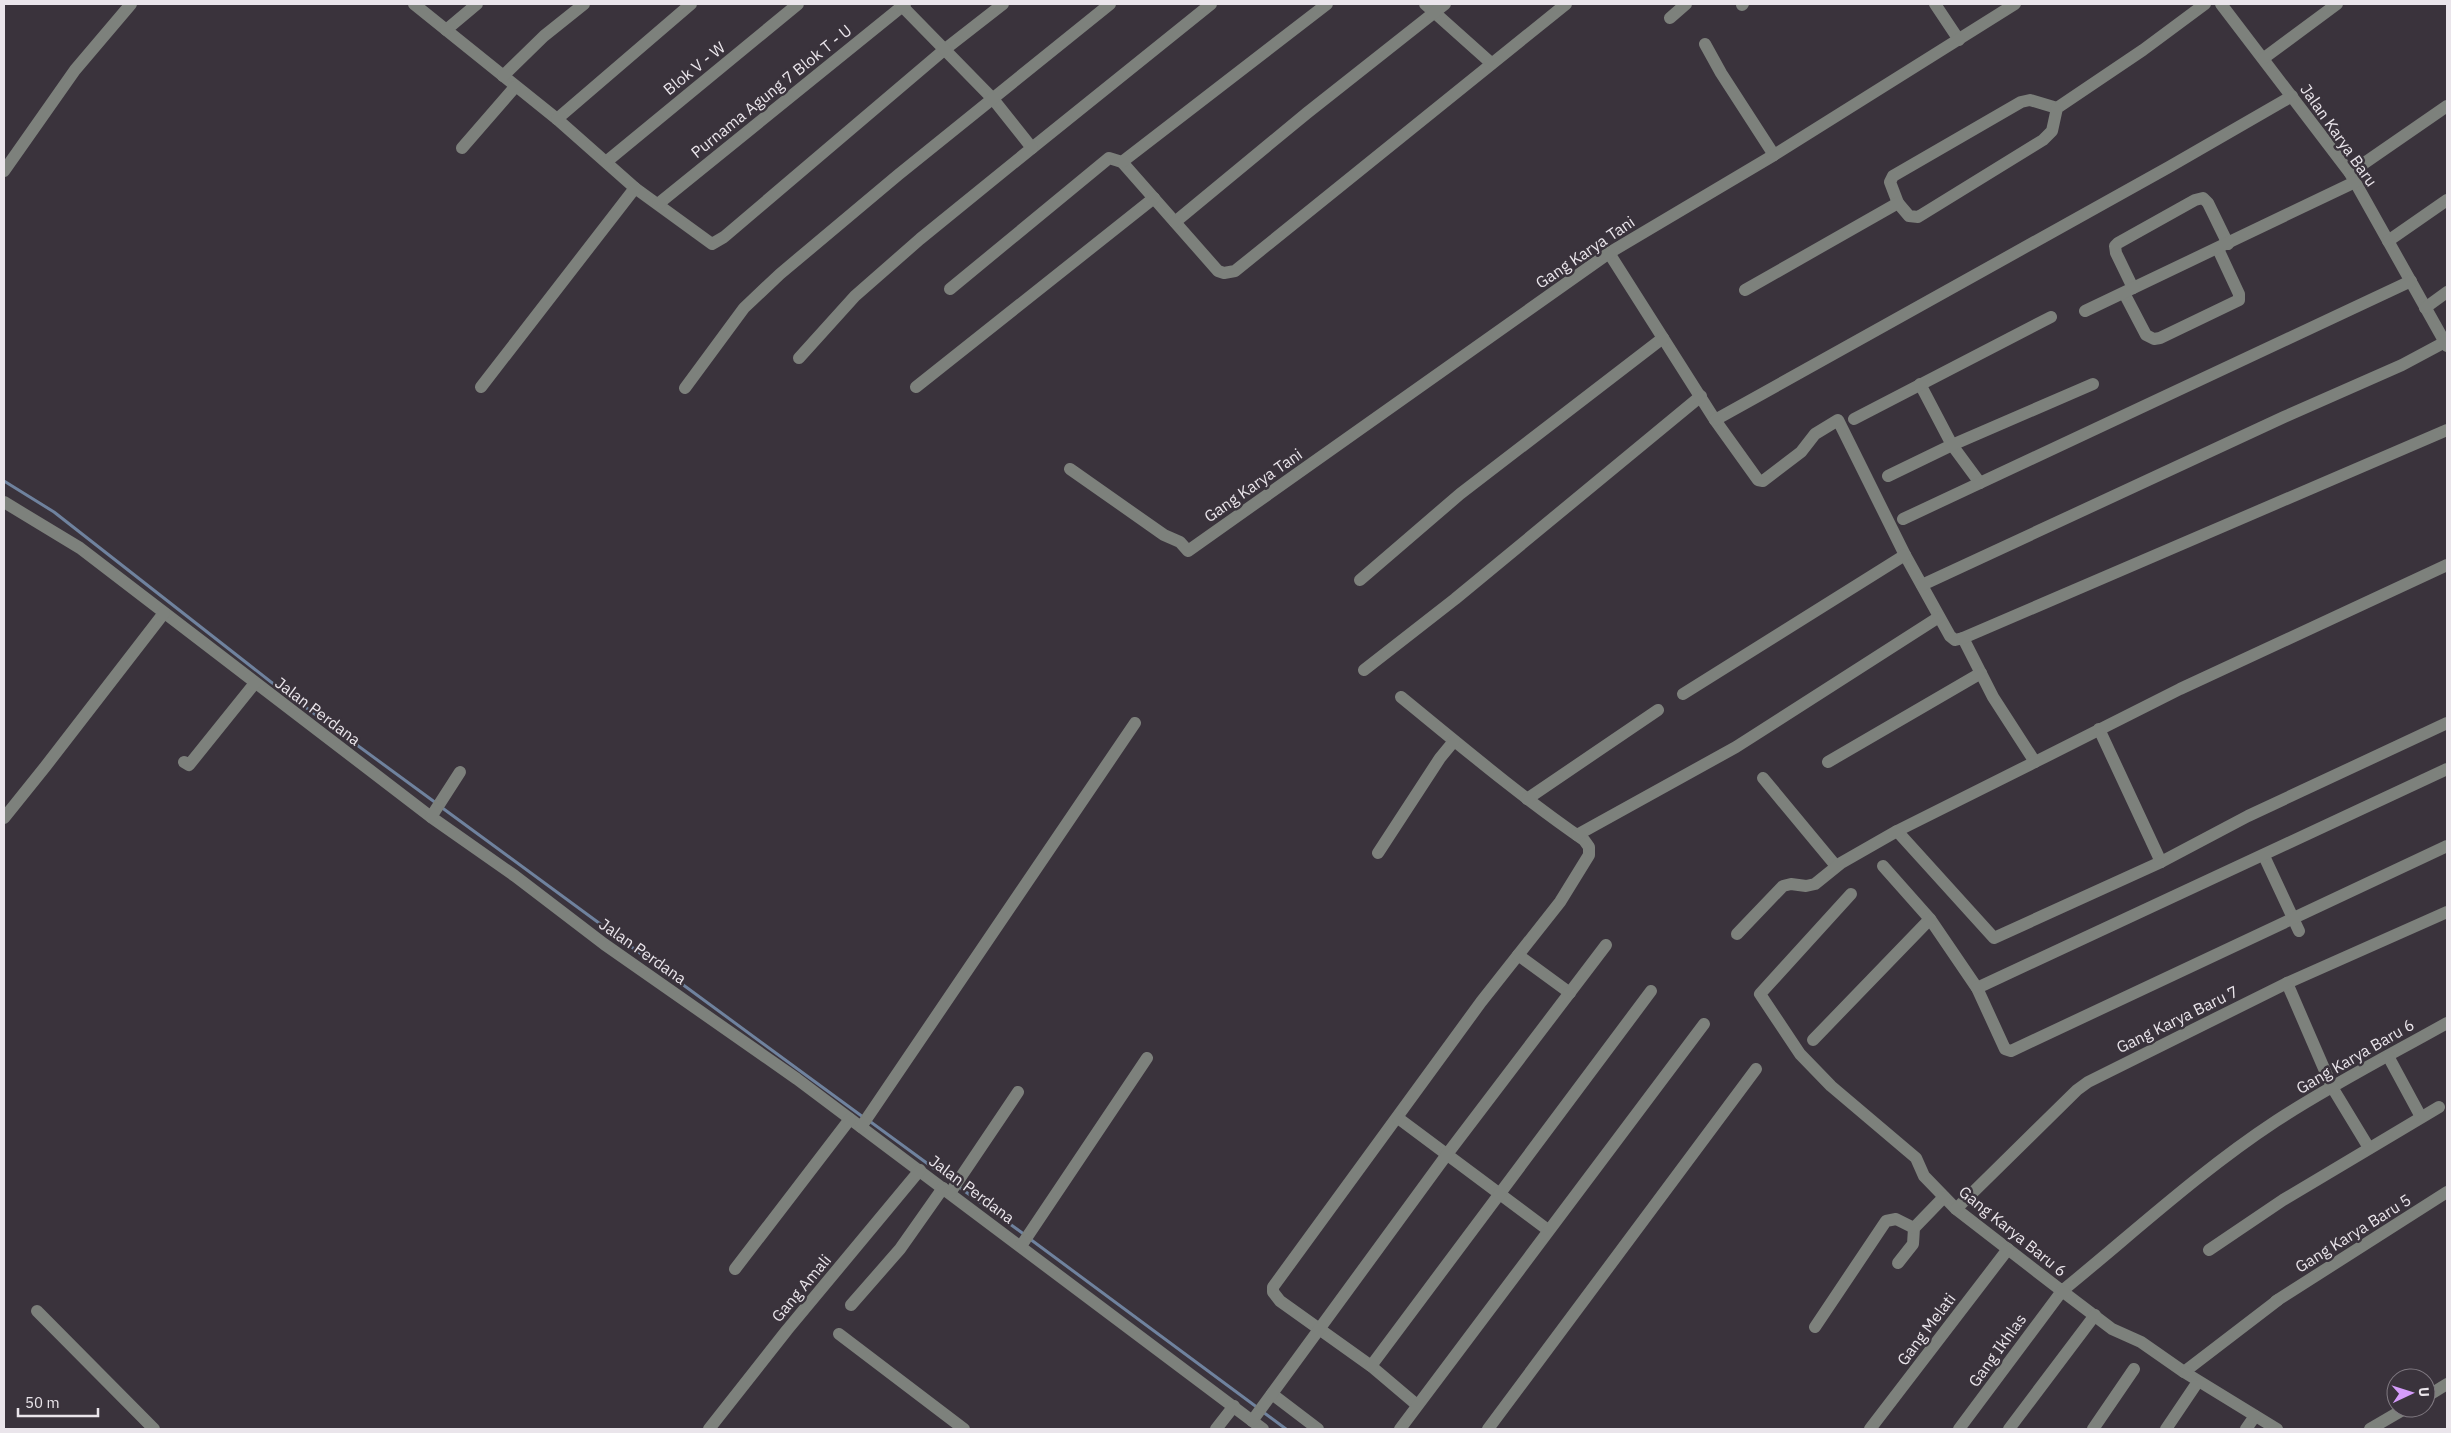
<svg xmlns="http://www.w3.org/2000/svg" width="2451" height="1433" font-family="'IBM Plex Sans',sans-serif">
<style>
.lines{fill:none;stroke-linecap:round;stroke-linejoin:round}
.stream{stroke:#6f829e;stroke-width:3}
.minor{stroke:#7d817c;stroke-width:12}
.labels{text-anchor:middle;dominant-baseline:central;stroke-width:5;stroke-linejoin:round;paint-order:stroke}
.street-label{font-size:16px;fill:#eae5eb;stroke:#3a333c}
</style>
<rect width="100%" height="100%" fill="#3a333c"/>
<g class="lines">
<g class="stream">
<path d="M4,481L54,512L271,682L436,803"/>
<path d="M441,807L863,1117"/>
<path d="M868,1120L954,1183"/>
<path d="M959,1187L1025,1235"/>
<path d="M1030,1239L1258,1408"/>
<path d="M1263,1412L1286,1429"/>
</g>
<g class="minor">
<path d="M414,4L557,119L635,188L712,244L724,237L944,50L1003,4"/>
<path d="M1425,4L1491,63"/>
<path d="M1935,4L1959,40"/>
<path d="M2221,4L2350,173L2447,346"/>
<path d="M1742,5L1743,4"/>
<path d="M1670,18L1686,4"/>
<path d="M446,30L477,4"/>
<path d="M1705,44L1721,73L1774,155"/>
<path d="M2264,58L2337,4"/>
<path d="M503,76L544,36L584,4"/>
<path d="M557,119L691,4"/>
<path d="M462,148L515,87"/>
<path d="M1032,148L1211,4"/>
<path d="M606,162L798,4"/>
<path d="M1122,162L1218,271L1224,273L1235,271L1566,4"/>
<path d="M4,171L75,70L131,4"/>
<path d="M2350,173L2447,106"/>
<path d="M1898,203L1890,182L1893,176L2021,102L2030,100L2057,108"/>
<path d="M658,204L905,4"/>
<path d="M1175,222L1307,113L1445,4"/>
<path d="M2388,241L2447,200"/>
<path d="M1609,253L1715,420L1758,480L1763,481L1801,452L1815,434L1838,420L1905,555L1950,636L1955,640L1963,638L1993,697L2035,762"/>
<path d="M2133,288L2116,253L2115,246L2118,243L2195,200L2203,198L2208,203L2228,244"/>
<path d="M950,289L1109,158L1122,162L1327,4"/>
<path d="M1745,290L1898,203L1909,216L1918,217L2043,140L2052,131L2057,108L2143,50L2205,4"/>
<path d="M2124,293L2146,335L2154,339L2160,338L2239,300V294L2218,249"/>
<path d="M2425,308L2447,292"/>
<path d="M2085,311L2355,182"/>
<path d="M799,358L855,296L920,239L1032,148L993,99L900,4"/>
<path d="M1920,384L1952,445L1980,483"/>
<path d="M481,387L635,188"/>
<path d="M916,387L1154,198"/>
<path d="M685,388L744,308L780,274L898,175L1110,4"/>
<path d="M1854,419L2051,317"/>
<path d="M1715,420L2169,167L2292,96"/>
<path d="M1070,469L1164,535L1180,542L1188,551L1609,253L1774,155L2015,4"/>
<path d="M1888,476L1952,445L2093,384"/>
<path d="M4,502L80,548L431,817L515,876L604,944L797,1079L1263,1429"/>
<path d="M1903,519L2411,281"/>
<path d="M1360,580L1460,494L1663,338"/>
<path d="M1922,585L2284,417L2402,365L2445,342"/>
<path d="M1963,638L2447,430"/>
<path d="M1364,670L1455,599L1701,396"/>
<path d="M1683,694L1905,555"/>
<path d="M1401,697C1461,746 1520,796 1584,840L1589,847V855L1560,902L1481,1002L1273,1287V1292L1280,1301L1371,1366L1417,1405"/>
<path d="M2099,729L2161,862"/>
<path d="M184,762L189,765L255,683"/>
<path d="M1828,762L1981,673"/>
<path d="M1763,778L1836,866"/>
<path d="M1527,799L1658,710"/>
<path d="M431,817L460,772"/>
<path d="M4,818L45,767L164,613"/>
<path d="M1897,831L1994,938L2161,862L2248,816L2447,723"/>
<path d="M1577,835L1736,747L1939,617"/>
<path d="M1378,853L1440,758L1454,741"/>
<path d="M2264,856L2299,931"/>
<path d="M1883,866L1930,919L1977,988L2005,1049L2011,1051L2447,846"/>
<path d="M1851,894L1760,994L1800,1054L1831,1086L1916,1158L1924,1176L1956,1209L2062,1291C2132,1234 2200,1171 2276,1121C2331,1085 2390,1055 2447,1023"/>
<path d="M1737,934L1783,886L1791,884L1806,886L1815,884L1841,863L1897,831L2035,762L2180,689L2447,565"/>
<path d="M1518,955L1570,993"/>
<path d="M2287,983L2332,1087L2369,1148"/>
<path d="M1977,988L2447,769"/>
<path d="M1813,1040L1930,919"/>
<path d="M2388,1056L2421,1117"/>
<path d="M1398,1118L1548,1230"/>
<path d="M861,1127L1135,723"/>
<path d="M950,1193L1018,1092"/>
<path d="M1956,1209L2077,1090L2088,1082L2287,983L2447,912"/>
<path d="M1021,1246L1147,1058"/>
<path d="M2209,1250L2283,1200L2439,1107"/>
<path d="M1898,1263L1913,1244L1914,1228L1944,1197"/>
<path d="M735,1269L850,1119"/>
<path d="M2276,1301L2447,1192"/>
<path d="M851,1305L900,1249L943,1188"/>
<path d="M37,1311L154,1429"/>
<path d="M1815,1327L1886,1221L1896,1219L1914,1228"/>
<path d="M839,1334L964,1429"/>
<path d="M1371,1366L1651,991"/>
<path d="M2184,1372L2278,1300"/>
<path d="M1272,1394L1318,1429"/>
<path d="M2426,1397L2447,1384"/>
<path d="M1252,1421L1448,1153L1606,945"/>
<path d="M709,1429L787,1330L920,1170"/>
<path d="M1216,1429L1234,1406"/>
<path d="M1400,1429L1704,1024"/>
<path d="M1488,1429L1756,1069"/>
<path d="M1870,1429L2008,1249"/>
<path d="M1959,1429L2062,1291L2112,1329L2141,1342L2184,1372L2277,1429"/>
<path d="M2009,1429L2095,1315"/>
<path d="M2093,1429L2134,1369"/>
<path d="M2166,1429L2195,1386"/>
<path d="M2246,1429L2255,1416"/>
<path d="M2370,1429L2406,1408"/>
</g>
</g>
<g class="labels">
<g class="street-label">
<text transform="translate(694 68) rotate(-39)">Blok V - W</text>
<text transform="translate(771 91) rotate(-39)">Purnama Agung 7 Blok T - U</text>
<text transform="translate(2339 135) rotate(55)">Jalan Karya Baru</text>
<text transform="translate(1585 252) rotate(-34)">Gang Karya Tani</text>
<text transform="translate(1253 485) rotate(-35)">Gang Karya Tani</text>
<text transform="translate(318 711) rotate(37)">Jalan Perdana</text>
<text transform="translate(643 951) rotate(35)">Jalan Perdana</text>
<text transform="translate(2177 1019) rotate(-26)">Gang Karya Baru 7</text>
<text transform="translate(2355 1056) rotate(-30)">Gang Karya Baru 6</text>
<text transform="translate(972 1189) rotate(37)">Jalan Perdana</text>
<text transform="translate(2013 1231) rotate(39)">Gang Karya Baru 6</text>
<text transform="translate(2353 1233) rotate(-32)">Gang Karya Baru 5</text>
<text transform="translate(801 1288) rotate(-50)">Gang Amali</text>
<text transform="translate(1926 1329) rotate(-53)">Gang Melati</text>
<text transform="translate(1997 1350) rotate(-54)">Gang Ikhlas</text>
</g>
</g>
<rect width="2451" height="1433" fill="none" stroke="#eae5eb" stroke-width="10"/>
<g transform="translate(2411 1393) rotate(86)"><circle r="24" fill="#3a333c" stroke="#807a82"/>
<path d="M0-4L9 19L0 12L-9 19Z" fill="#d59cfb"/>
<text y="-8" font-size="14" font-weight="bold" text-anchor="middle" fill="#eae5eb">U</text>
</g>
<path d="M18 1408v8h80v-8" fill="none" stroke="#eae5eb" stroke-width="2.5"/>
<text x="25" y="1408" font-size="15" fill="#eae5eb" stroke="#3a333c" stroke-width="4" paint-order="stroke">50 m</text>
</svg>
